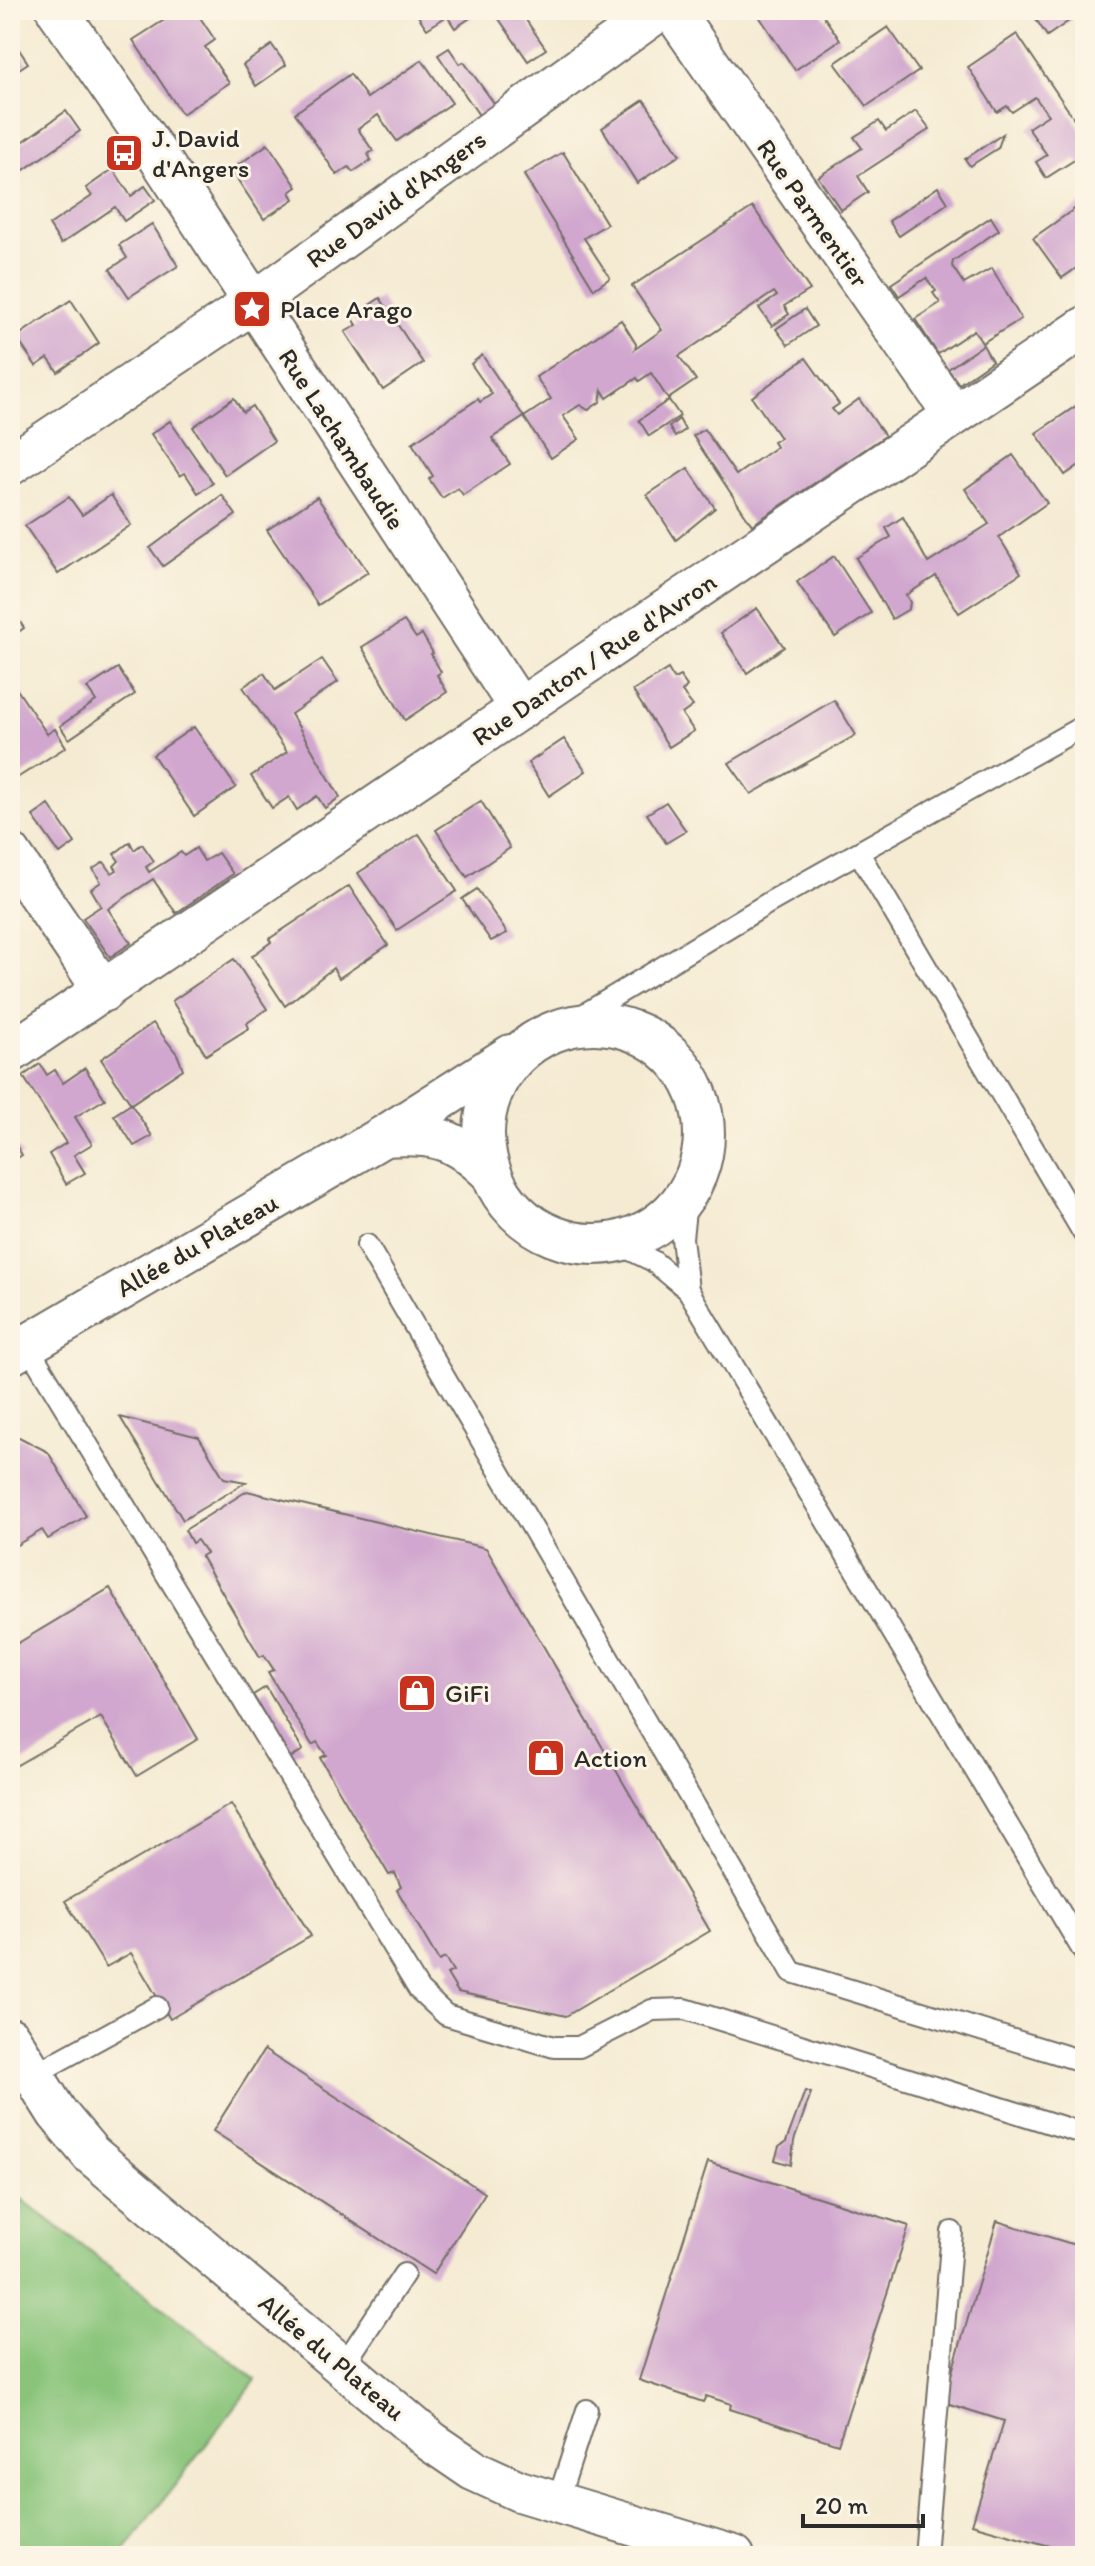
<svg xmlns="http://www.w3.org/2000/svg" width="1095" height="2566" font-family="Itim,sans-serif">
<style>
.green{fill:#89c47a;stroke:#5a7852;stroke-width:2}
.building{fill:#d1a7cf}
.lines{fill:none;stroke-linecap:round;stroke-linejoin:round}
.lane-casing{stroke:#726e66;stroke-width:24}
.street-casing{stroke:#726e66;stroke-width:44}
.lane{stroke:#fff;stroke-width:20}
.street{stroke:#fff;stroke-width:40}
.labels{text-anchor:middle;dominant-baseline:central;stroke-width:6;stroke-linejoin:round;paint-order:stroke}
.poi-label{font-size:26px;fill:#2b2b2b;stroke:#fcf5e5;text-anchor:start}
.street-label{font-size:26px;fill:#2b2b2b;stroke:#fcf5e5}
</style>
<rect width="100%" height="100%" fill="#fcf5e5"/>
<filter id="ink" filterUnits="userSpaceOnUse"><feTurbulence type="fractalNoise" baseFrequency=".0125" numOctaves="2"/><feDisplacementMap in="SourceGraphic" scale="16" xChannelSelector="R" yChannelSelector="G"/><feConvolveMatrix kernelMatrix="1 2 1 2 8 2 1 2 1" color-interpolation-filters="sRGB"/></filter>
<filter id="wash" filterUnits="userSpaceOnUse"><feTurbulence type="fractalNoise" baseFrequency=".006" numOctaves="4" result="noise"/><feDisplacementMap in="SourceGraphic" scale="32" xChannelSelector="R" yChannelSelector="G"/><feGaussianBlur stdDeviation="1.8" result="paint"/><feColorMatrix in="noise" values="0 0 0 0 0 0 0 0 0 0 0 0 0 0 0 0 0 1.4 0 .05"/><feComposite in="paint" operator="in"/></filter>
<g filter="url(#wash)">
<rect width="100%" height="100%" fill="#f5ebd3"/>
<path class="green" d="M10,2190L256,2380L120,2556H10Z"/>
<g id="blocks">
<g class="building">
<path d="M180,10H195L215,40L205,47L229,83L182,114L133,40Z"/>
<path d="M414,10H482L455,28L447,16L427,29Z"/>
<path d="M506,10H540L526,20L546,49L528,61L497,16Z"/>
<path d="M755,10H828L822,14L840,40L795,70Z"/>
<path d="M1030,10H1085L1047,36Z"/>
<path d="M888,27L919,71L867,106L835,63Z"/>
<path d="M1017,34L1085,135V171L1076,159L1046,178L1036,162L1047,155L1028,128L1048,115L1035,97L1012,112L1007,106L997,112L968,67Z"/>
<path d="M10,36L28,63L10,75Z"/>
<path d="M272,45L286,65L256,86L243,65Z"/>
<path d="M449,48L460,64L464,62L499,110L483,121L438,55Z"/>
<path d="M422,60L452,103L397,141L378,115L358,129L373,151L368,154L371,160L353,172L349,167L337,175L295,113L350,74L367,98Z"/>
<path d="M644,100L680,155L637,183L602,128Z"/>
<path d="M66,111L80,131L15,176L10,168V151Z"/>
<path d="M916,111L930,129L858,176L868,192L841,210L818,177L862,148L854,137L879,121L886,131Z"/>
<path d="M1003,134L998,148L970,166L965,159Z"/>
<path d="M268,144L297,187L290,192L294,199L264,219L231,170Z"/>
<path d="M563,152L607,224L584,238L610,278L594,289L524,175Z"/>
<path d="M113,169L131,196L145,186L155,200L124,221L115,207L61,244L49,225L92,196L86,188Z"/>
<path d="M938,187L948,203L899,236L889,221Z"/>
<path d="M1083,203L1085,262L1062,278L1033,238Z"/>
<path d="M753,207L810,290L784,306L789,314L772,326L759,308L777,296L774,292L679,356L696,380L668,399L651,373L639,381L637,378L607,398L602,390L600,402L588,410L580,405L563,416L579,439L551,458L524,417L551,399L536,377L621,320L636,344L635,349L662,330L632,286Z"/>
<path d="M991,217L999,230L953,261L952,266L964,284L992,268L1021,319L982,343L974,330L938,354L915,319L940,303L933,293L936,291L926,278L899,296L891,284Z"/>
<path d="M152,224L178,266L129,297L110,269L127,258L119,245Z"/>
<path d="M380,298L423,363L383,390L345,332L357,325L352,317Z"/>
<path d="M71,300L99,343L58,372L48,358L36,366L16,337Z"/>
<path d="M805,309L816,326L788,345L776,329Z"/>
<path d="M983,345L992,361L959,384L948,369Z"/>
<path d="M482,355L524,417L492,438L510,464L463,495L458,488L442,498L429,479L433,476L412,443L478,399L480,402L492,394L471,364Z"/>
<path d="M806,358L839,404L832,409L837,415L859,399L885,436L752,525L693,436L704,429L736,475L776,447L773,442L780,438L752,397Z"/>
<path d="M234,398L243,412L252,406L274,441L225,475L193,427Z"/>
<path d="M669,400L680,416L649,436L639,420Z"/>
<path d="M1085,400V461L1065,475L1036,433Z"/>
<path d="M679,419L685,430L675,437L669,427Z"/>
<path d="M170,421L213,483L198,493L185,473L180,476L151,434Z"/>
<path d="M1013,455L1047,503L999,537L1021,573L959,613L936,576L906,595L910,602L909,609L892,619L856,558L891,537L886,528L903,517L928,563L989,524L965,489Z"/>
<path d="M688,468L715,508L676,540L647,495Z"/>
<path d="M111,495L131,525L58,574L25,526L69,497L82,515Z"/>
<path d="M222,495L236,515L163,566L150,548Z"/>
<path d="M317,497L368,572L318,605L267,530Z"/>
<path d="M834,556L871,613L835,637L797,582Z"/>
<path d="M10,607L24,628L10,638Z"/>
<path d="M757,608L784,647L747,673L721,633Z"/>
<path d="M404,621L416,638L422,634L433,653L431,654L441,672L437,675L447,692L405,720L362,647Z"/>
<path d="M322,659L338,682L291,714L340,797L325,808L317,796L297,810L289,797L272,808L251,776L287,752L243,687L264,673L275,690Z"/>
<path d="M118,668L135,694L69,739L60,726L96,701L87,688Z"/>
<path d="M668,669L674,679L680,676L687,686L682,692L693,706L682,714L694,731L669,747L633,691Z"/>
<path d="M16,688L47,734L55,729L66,747L17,778L10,768V692Z"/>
<path d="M834,700L856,735L751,794L729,763Z"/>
<path d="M194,727L236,787L194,816L153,755Z"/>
<path d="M564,739L586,771L549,796L528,763Z"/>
<path d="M481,801L510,848L467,877L436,830Z"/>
<path d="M666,802L686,831L666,843L647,814Z"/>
<path d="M49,805L75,843L60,854L33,816Z"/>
<path d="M419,834L457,891L397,930L358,873Z"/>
<path d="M130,842L134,850L142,844L154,861L146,867L149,872L181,852L184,856L196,848L204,861L218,853L233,874L176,913L153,879L108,909L131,943L110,957L83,918L101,906L91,889L101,882L93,869L104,862L112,873L117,870L114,866L119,861L114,854Z"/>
<path d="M349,886L388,945L339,978L333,968L285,1006L252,956L271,942L269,939Z"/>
<path d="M477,889L507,933L491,941L462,899Z"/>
<path d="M234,959L267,1009L247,1023L249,1028L206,1055L172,1001Z"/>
<path d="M153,1023L177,1054L183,1069L131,1104L101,1059Z"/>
<path d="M40,1064L47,1075L55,1070L63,1083L85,1068L105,1099L75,1117L92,1144L74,1155L85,1173L66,1184L49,1154L66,1143L23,1076Z"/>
<path d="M131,1104L152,1136L134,1146L114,1115Z"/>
<path d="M10,1136L22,1155L10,1163Z"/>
<path d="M120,1417L199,1437L224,1478L246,1482L183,1520Z"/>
<path d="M19,1437L48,1452L86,1516L48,1539L42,1530L10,1549V1443Z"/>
<path d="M247,1491L486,1548L710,1931L566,2016L458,1992L447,1974L453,1971L445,1958L439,1961L397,1890L401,1887L395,1873L389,1875L320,1758L326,1755L317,1742L312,1745L268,1672L274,1670L264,1655L260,1657L201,1556L206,1553L197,1540L192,1543L185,1530Z"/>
<path d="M110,1588L198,1739L137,1776L101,1717L10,1769V1648Z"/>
<path d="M266,1687L303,1750L290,1758L253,1695Z"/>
<path d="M231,1804L311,1936L170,2019L131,1953L106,1967L65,1901Z"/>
<path d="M264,2050L485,2193L433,2274L213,2131Z"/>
<path d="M805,2091L811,2093L794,2141L791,2165L775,2160L779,2147L786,2142Z"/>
<path d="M708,2162L909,2226L838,2444L730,2409L731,2404L706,2396L703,2402L639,2380Z"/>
<path d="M997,2221L1085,2248V2556L972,2524L1004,2421L943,2402Z"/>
</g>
</g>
</g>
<g filter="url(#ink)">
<use href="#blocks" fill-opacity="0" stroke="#726e66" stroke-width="2"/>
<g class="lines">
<defs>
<g id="lane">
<path d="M859,853L1085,1236"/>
<path d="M563,1027L770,902L1085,725"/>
<path d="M687,1193L682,1238L688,1290"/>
<path d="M616,1243L653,1261L688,1290L1085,1954"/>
<path d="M367,1245L792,1972L1085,2062"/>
<path d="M27,1345L419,1990L446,2015L554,2047H579L652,2010L685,2009L1085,2134"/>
<path d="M33,2075L157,2007"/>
<path d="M343,2366L404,2274"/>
<path d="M557,2503L587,2410"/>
<path d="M925,2556L952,2232"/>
</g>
<g id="street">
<path d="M57,10L154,150L520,709"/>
<path d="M672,10L954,415"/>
<path d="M10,465L253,303L660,10"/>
<path d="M10,853L104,991"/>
<circle cx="594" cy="1134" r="110"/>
<path d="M10,1053L1085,327"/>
<path d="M384,1136C433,1133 453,1137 489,1171"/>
<path d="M10,1355L384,1136L511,1055"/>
<path d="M10,2038L57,2113L91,2154L432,2442L473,2470L519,2491L734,2556"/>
</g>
</defs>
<use href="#lane" class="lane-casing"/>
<use href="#street" class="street-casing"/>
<use href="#lane" class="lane"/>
<use href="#street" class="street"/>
</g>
</g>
<defs>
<symbol id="bus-square" viewBox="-11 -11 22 22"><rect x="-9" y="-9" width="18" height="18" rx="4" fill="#c8321e" stroke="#fcf5e5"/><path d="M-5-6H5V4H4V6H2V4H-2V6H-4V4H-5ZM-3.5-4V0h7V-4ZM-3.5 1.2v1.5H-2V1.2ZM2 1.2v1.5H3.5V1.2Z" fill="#fff"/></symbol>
<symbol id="sight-square" viewBox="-11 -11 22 22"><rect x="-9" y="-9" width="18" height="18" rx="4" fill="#c8321e" stroke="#fcf5e5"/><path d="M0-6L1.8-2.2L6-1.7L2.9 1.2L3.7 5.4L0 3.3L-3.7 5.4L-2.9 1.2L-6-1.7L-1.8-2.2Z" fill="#fff"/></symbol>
<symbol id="shop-square" viewBox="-11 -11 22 22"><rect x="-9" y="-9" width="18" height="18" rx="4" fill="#c8321e" stroke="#fcf5e5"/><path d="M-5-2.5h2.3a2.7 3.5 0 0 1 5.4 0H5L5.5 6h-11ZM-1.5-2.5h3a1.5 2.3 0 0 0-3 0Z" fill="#fff"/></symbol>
</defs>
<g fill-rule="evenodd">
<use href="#bus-square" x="102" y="131" width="44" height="44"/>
<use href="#sight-square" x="230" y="287" width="44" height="44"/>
<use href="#shop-square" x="395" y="1671" width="44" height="44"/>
<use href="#shop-square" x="524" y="1736" width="44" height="44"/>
</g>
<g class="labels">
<g class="poi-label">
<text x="152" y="138">J. David<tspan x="152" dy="30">d'Angers</tspan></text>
<text x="280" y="309">Place Arago</text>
<text x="445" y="1693">GiFi</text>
<text x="574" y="1758">Action</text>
</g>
<g class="street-label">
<text transform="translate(396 199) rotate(-36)">Rue David d'Angers</text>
<text transform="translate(813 213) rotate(55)">Rue Parmentier</text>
<text transform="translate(342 439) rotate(57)">Rue Lachambaudie</text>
<text transform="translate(594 659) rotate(-34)">Rue Danton / Rue d'Avron</text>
<text transform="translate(197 1245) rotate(-30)">Allée du Plateau</text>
<text transform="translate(332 2357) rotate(40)">Allée du Plateau</text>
</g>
</g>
<rect width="1095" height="2566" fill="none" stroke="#fcf5e5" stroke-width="40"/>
<path d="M803 2514v12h120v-12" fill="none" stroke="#2b2b2b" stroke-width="4"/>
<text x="815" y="2514" font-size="24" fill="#2b2b2b" stroke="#fcf5e5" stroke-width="6" paint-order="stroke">20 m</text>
</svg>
